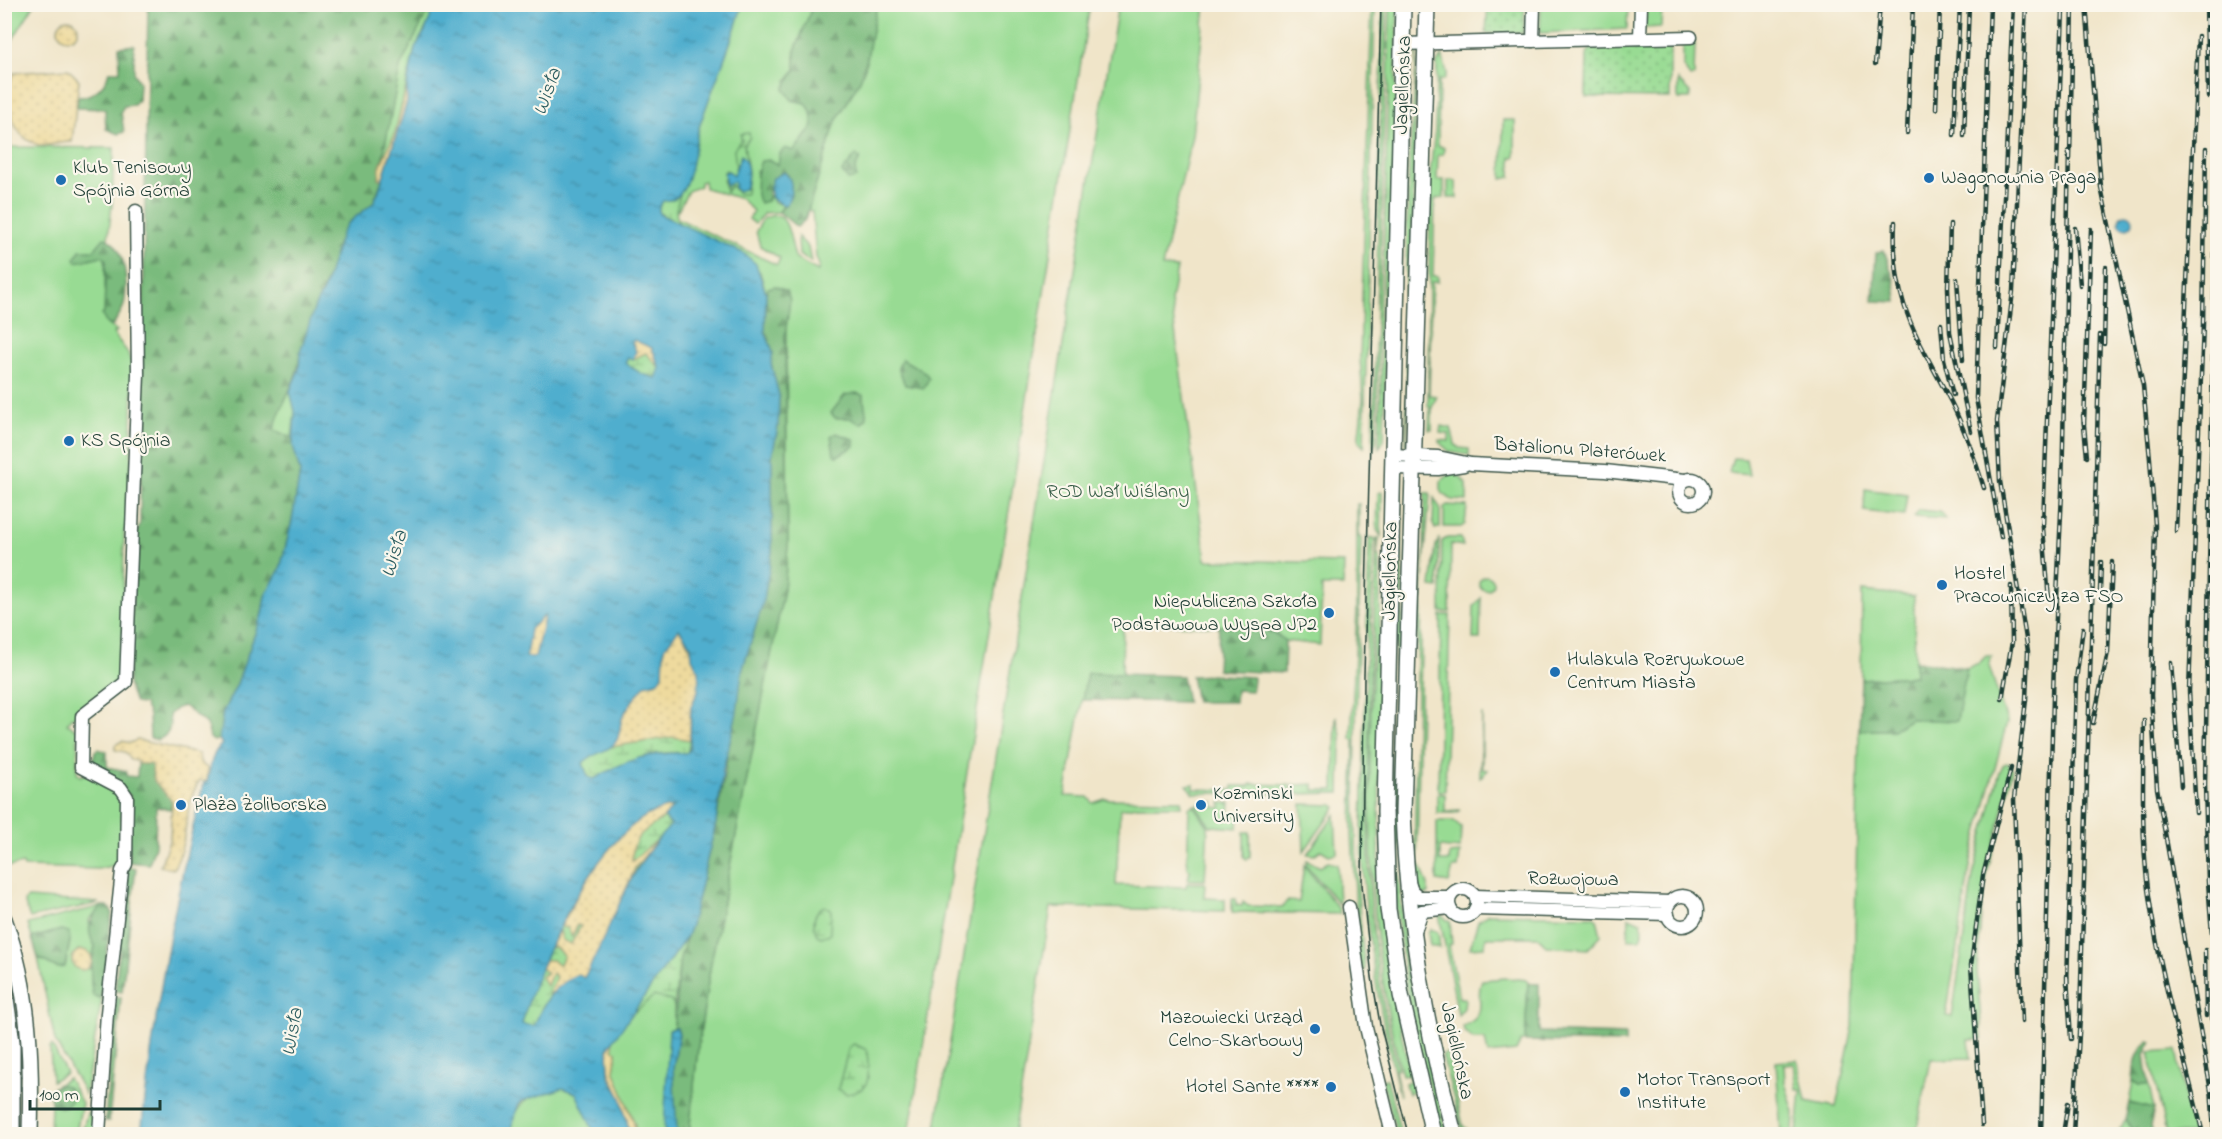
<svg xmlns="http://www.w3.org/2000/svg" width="2222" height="1139" font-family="'Indie Flower',sans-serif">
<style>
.green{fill:#98db93;stroke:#5c8c64;stroke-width:1.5;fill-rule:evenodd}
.forest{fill:url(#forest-firs);stroke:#4c7c58;stroke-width:1.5}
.wetland{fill:url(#wetland-marsh);stroke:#5c8c64;stroke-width:1.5}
.sand{fill:url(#sand-dots);stroke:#868c69;stroke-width:1.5}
.park{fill:url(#park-dots);stroke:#5c8c64;stroke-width:1.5}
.water{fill:url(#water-ripples);stroke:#387681;stroke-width:1.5;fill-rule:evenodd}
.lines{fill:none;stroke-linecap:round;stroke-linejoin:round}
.minor-casing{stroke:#3e564a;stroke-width:15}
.major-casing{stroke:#3e564a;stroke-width:18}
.minor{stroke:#fff;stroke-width:12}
.major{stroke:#fff;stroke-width:15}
.tram{stroke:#1f3d34;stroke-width:1.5}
.rail-casing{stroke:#1f3d34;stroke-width:4.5}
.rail{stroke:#fbf7ec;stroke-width:2;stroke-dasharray:7;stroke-linecap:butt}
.poi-dot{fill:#1f6fb2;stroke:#fbf7ec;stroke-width:2}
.labels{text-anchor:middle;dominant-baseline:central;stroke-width:4.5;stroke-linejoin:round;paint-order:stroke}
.street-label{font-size:20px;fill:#1f3d34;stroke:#fbf7ec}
.poi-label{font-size:20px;fill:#1f3d34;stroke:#fbf7ec;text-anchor:start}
.park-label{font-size:20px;fill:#375d47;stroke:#fbf7ec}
.water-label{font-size:21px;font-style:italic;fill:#2e5f62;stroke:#fbf7ec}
</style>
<defs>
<pattern id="forest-firs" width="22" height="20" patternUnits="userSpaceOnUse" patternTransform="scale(1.5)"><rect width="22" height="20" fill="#7abb7d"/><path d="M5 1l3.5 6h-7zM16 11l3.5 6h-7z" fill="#639967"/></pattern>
<pattern id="wetland-marsh" width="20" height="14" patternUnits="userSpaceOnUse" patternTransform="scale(1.5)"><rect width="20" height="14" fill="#98db93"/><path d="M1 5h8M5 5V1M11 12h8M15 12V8" fill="none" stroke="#7bb379"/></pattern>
<pattern id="sand-dots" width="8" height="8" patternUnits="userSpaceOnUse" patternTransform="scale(1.5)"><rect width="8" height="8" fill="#eeda9e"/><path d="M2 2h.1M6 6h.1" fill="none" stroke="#ccbc89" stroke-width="1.8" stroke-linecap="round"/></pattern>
<pattern id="park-dots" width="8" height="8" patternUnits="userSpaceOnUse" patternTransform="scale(1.5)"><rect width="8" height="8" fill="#98db93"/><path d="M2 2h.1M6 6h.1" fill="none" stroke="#7bb379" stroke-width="1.8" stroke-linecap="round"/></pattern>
<pattern id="water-ripples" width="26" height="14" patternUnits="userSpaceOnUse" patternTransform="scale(1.5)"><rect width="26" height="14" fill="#50aece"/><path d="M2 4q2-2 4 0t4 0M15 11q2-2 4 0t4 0" fill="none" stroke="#428fa8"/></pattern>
</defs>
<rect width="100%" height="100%" fill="#fbf7ec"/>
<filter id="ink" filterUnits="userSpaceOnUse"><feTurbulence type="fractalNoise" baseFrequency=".0167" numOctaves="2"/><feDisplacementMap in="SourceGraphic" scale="12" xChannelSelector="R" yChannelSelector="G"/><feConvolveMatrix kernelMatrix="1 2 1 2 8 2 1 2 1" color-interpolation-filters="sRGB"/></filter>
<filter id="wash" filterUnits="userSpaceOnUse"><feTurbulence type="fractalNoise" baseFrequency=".008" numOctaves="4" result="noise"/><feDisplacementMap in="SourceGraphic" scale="24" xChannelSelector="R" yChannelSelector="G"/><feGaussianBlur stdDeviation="1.35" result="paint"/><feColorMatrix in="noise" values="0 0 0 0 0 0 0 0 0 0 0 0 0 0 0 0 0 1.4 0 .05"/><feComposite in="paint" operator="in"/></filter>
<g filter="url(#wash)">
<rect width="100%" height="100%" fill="#f0e5c9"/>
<g class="green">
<path d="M1387,4L1376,441L1373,450L1383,5Z"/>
<path d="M1398,4L1390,302L1386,345L1384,440L1379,448L1390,5Z"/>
<path d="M4,5H34L11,42L10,147L114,148L112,205L105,264L106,323L117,331L113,333L128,353L133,368L130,514L124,532L122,675L115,686L78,716L71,718L67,724L78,730L77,773L80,776L85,774L121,790L123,853L120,864L98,869L24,867L23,864L7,867L5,862Z"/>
<path d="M431,5L437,6L415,48L395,133L380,166L400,67Z"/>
<path d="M742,5H813L795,51V70L787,80L792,100L806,103L811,111L813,126L794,151L778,166L756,170L758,186L767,201L770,195L774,202L783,205L779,212L764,213L755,224L749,219L753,211L741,199L705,188L704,181L700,182V186L688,191L678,210L664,207L667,200C672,199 676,199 679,194C691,179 694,147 699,128C712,87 731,47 742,5ZM743,156L748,172L745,189L731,185L726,192L723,180L728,171L733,176L737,163Z"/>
<path d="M877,5H1090L909,1134H689L698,1047L711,963L784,589L788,546L786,327L775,286L768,288L766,293L760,272L743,253L678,224L677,218L777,265L780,258L760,246L756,231L763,219C792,203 789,245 796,259L818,271L819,265L816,257L812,211L808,210L836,121L860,80ZM860,158L855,169L856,177L848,179L842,172Z"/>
<path d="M1118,5H1205L1192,136L1162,267L1177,268L1171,301L1206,560L1344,563L1343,586H1322L1320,645L1285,641L1276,633L1264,628L1123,623L1122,674L1087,673L1065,796L1088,797L1093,803L1105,799L1181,800L1182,806H1137L1120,809L1116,885L1186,887L1187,883H1205L1204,898L1225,899V911L1051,907L1014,1134H935Z"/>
<path d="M1375,5L1365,402L1364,447L1359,442V435L1363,399L1360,358L1372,5Z"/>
<path d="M1541,5H1628L1627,29L1540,33Z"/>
<path d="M1662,6L1661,27L1645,28L1646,8Z"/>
<path d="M1683,43H1695L1694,76L1690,77L1683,67Z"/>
<path d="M1417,54L1407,445H1406L1407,376L1404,335L1409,166Z"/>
<path d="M1442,55L1447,73L1444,80H1439L1438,145L1444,148L1443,154L1438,155L1437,180H1444V198L1435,199L1433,276H1438V282H1432L1429,395L1437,396L1432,407V430H1429L1430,407H1428L1430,175L1435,129L1437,63Z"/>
<path d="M1678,80L1690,92V99H1678Z"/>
<path d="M1503,120H1515V157H1511V177L1502,179Z"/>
<path d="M1448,180L1456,181L1457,198H1448Z"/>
<path d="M798,237L808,247L811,262L799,255Z"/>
<path d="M290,391L295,411L292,438L274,430L276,417Z"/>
<path d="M1441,426L1451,428L1455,444L1459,448L1469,449V455L1450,452L1440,443V440L1449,441V434L1440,433Z"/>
<path d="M1733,458L1746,459L1749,475L1729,473Z"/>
<path d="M1456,473L1467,484V501L1452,500L1441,492V481L1450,474Z"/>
<path d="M1865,489L1907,495L1904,516L1864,511Z"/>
<path d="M1382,492L1381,536L1377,530L1378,493Z"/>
<path d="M1400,493L1403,593L1399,880L1407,967L1447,1134H1441L1409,1008L1393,884L1392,803Z"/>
<path d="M1425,493H1430L1422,588L1417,865H1420L1428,885V895H1423L1414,885L1418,620L1424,565Z"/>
<path d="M1434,498L1440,508V527L1435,529L1433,524Z"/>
<path d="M1357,504H1359V537L1361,538C1358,682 1348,826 1365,970L1359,971L1352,833L1354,740L1351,739L1357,610Z"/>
<path d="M1447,505L1467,506L1465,524L1461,527H1444V508Z"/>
<path d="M1919,510L1939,512L1946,519L1914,517Z"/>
<path d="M1369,538H1374C1371,602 1370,666 1369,729C1367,850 1366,951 1398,1069L1395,1070L1400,1096C1378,1008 1363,922 1362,831Z"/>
<path d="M1377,538H1379L1377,553L1380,560L1379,899L1388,970L1414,1092L1408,1094L1405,1083L1410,1081L1409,1074L1402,1075C1355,899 1372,718 1377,538Z"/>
<path d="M1447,538H1461L1463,546L1451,544L1450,612H1441L1442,541Z"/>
<path d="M1439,540L1438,588L1431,587L1436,545Z"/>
<circle cx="1486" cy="583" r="7"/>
<path d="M1862,591L1914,596L1915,676L1861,679Z"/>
<path d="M1481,598L1480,639H1473L1474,606Z"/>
<path d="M1441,615H1450L1445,791H1438Z"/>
<path d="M1986,656H1992L1989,666L2007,722L1971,860L1946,1016L1952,1017L1973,876L2000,771L2004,764L2008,763L2013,770L1986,878L1981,914L1977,970L1982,1039L1969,1040L1971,1058L1931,1059L1916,1134H1797L1801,1090L1797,1089L1794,1064L1784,1065L1785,1083L1794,1112L1793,1134H1781L1776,1062L1797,1060L1806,1101L1836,1107L1853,1027L1859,730H1893L1910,719L1956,721L1967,668L1979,663Z"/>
<path d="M1482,714V769L1488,770L1480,778Z"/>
<path d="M1336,716L1341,735L1340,793L1293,794V785L1314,784V790H1334Z"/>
<path d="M1194,784V789L1233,790V786H1250L1251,784L1290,785V794L1194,793L1187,785Z"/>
<path d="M1437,794H1445V811L1460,810L1455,813H1437Z"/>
<path d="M1214,802V807L1221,808V803H1230L1229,814H1239L1238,828L1210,826L1195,805Z"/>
<path d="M1302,804L1334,805L1336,807L1304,851Z"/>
<path d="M1193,805L1208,826L1205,880H1188L1190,869L1187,868L1189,808Z"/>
<path d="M1335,815L1337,853L1329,855L1321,850L1314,855L1307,854Z"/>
<path d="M1437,821H1454L1461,827L1460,849L1440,847V861H1449L1450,854L1460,853L1458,868H1453L1449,883L1437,881Z"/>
<path d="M1244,832H1250V857L1247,859L1244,857Z"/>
<path d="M1307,860L1320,867L1328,862L1337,864L1339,904L1306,865Z"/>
<path d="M1304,865L1339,909L1340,914L1232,912V899H1236V905L1242,906L1243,902L1248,906L1282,907L1287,901L1299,902Z"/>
<path d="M28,898L99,903L30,918L24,901Z"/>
<path d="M102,906L89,920L91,938L95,946L92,960L90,954L78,950L72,962L88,969L91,966L93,996L102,998L85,1094L55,1041L38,958L57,968L66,963L70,941L69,933L61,930L32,938L28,924Z"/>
<path d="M1439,914L1450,922L1452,944L1449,945L1459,998H1465L1464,1008L1458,1015Z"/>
<path d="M1488,914L1593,916L1597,919L1601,935L1588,949L1546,946L1539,937H1486L1485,947L1470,948L1478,921Z"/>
<path d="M1629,917L1641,922L1643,934L1640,939H1628Z"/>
<path d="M1431,929L1438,932L1440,948L1430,946L1428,932Z"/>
<path d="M1506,978L1528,980L1525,1041H1521L1516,1051L1488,1054L1485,1039H1473L1464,1031L1463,1026C1492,1014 1473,999 1482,980Z"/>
<path d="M668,991L674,1006V1028L669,1030L667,1134H635V1125L614,1070L617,1052L613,1049V1038L647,996Z"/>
<path d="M52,1045L66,1073L52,1081L50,1047Z"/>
<path d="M2176,1050L2192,1134H2166L2149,1052Z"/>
<path d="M1447,1053L1463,1126L1467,1129L1469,1134H1463L1442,1055Z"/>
<path d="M68,1078L82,1103L76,1133L50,1134L51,1102L60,1107L65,1086L52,1088Z"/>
<path d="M1387,1079L1401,1134H1397L1382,1080Z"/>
<path d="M2133,1081L2140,1085H2149L2154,1109L2129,1103Z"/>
<path d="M556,1088H563L576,1093L595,1134H509C517,1098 524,1101 556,1088Z"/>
<path d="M88,1111L96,1126L95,1134H81Z"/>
<path d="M2125,1119L2135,1134H2119Z"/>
</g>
<g class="forest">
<path d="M148,5H431L400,67L379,178L382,180L373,203L347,224L300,352C299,381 280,403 274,430L292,438L300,472L292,521L280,569L265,596L262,614L237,684L223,712L219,739L214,741L210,738L207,725L184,706L177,708L169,715C171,728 170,734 158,740L150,738L149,715L144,704L135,703L128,684L136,537L140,523Z"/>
<path d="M813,5H877L865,68L860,80L836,121L805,220L797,227L779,212L791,195L788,175L770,186L767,201L760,203C754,193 756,172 761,161L770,160L778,165L780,153L785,148L794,151L813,126L811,111L806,103L792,100L784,89L795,70V51Z"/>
<path d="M134,45V74L139,82L138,100L134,105L124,106L121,112L124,132L118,134L106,129L105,109L77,108L78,97C93,97 106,86 109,71H120L119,47Z"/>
<path d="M856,155L860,158L855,169L856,178L848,180L842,172Z"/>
<path d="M104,238C127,245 128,285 124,305C122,312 116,320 112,326L106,323L102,315L104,313L106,260L102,256L77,262L75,258L80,250H94Z"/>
<path d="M1884,250L1895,283L1897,302L1873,301L1876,253Z"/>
<path d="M775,286L787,291L790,301L785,336L788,546L784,589L711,963L698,1047L689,1134H676L673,1068L679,1034L677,1028H674L680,957L691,925L716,823L742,671L764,599L772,552V456L778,427L779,395L771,364L773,352L765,331L766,293L768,288Z"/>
<path d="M902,359L925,372L929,378L924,388L905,385L898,368Z"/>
<path d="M856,393L863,395L867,418L861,424L850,418H835L831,413L845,395Z"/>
<path d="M836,433L854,439L855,446L837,456L834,454L831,436Z"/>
<path d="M1219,626C1243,627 1266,624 1285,641L1284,673L1217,670Z"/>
<path d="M1915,661L1967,668L1957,721L1910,719L1893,730H1859L1861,679L1915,676Z"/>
<path d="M1087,673L1182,676L1187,702L1082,700Z"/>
<path d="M1217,675L1253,677L1252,691L1236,690L1235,702H1196L1191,676Z"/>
<path d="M98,749L107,752V767L126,771V776L137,777L138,764H151C153,784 164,786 172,801L170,809L156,807L155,846L149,864L129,862L130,796L84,763L92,764L95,751Z"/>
<path d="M128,867L136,868L122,992L115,991Z"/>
<path d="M102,906H108L112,912L101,998L93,996C89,980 91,962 95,946C85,929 89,921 102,906Z"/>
<path d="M61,930L69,932L70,941L65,967L57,968L38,958L32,938Z"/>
<path d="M1528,983L1539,984V1032L1625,1035V1043L1525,1041Z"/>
<path d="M115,997H121L109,1121H105Z"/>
<path d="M2149,1041L2152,1042L2145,1054L2149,1085H2140L2133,1081C2134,1065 2136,1051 2149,1041Z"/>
<circle cx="61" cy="1096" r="11"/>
<path d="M2129,1103L2154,1109L2150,1127L2153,1134H2135L2125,1119Z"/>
</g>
<g class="wetland">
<path d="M749,133L750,137L744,145L748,171L746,194H738L731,185L726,192L724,172L726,170L733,176L739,163L736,168L734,149L741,140V134Z"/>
<path d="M680,194L676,210L678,224L659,213V207L663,201L674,199Z"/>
<path d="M634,340L665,373L661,383L631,373L620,354Z"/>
<path d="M629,705L690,740L687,753C651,750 624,761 594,779L588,777L583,763L588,756L610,747Z"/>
<path d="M667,808L672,825L657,840L542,1007L534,1026H479L570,898Z"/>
<path d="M825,906L831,910L830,934L821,937L817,935C812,925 813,910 825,906Z"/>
<path d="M687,936L680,957L674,1006L671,1001L654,996L630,1016Z"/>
<path d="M854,1044L867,1050C868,1072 875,1091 846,1094L838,1089L849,1047Z"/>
</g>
<g class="sand">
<circle cx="68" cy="29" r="10"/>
<path d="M68,69L79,80L72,142C60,141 50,147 39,145C9,137 4,98 13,73Z"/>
<path d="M407,86V102L382,180L379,178L380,166L395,133Z"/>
<path d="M634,340L652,347L658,366L646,353L633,359L636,351L632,342Z"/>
<path d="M545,614L535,657H526L530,629Z"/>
<path d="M679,628C688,643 701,667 699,685C699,693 693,699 691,707C689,717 691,730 690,740L673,737L610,747C620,738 617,728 623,717C628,705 637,695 645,684L655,683L663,670L664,648Z"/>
<path d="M137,740L199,754L200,762L208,769L207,782L200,780C182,805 190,843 173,869L160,866L170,839L172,801L154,781L151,764H138V761L131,760L125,752L115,750V745L122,741L130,743Z"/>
<path d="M673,807L669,822L664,818C644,831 632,835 632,861L657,840L635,868L603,942L584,978L549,994L556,977L552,973L547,986L541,977L547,973L541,968L545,960H552L559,966L564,956L555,947L551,948L560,930L562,940L571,944L581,926L577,925L572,937L568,928L561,927C582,885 621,812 673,807Z"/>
<circle cx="82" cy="960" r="10"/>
<path d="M613,1038V1049L617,1052L614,1070L635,1125V1134H630C627,1122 625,1109 620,1097C611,1076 601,1060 613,1038Z"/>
</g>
<g class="park">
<path d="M1488,4L1525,5L1523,33H1486Z"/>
<path d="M1666,45L1670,48V98L1586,97L1587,53L1591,49Z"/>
</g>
<g class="water">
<path d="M435,5H742C731,47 713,86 699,127C693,148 693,176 680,194C675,200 669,200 663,201L659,207V214L743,253L756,264L766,293L765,331L773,352L771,364L779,395L778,427L772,456V552L764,599L742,671L737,712L723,770L716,823L691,925L687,936L608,1048L609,1076L621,1098L630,1134H595L576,1093L563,1088L522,1101L518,1106L509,1134H141C154,1015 174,898 204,782H207C211,768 210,755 222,744L219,739L223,712L237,684L262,614L265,596L280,569L292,521L300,472L293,446L295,411L290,391L299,369L300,352L315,306L324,289L341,234L347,224L373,203L378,193L407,102V86L415,48L425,31ZM634,340L652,348L660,368L656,378L642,374L625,363L628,358L633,359L636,351L632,343ZM545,615L535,657H526L530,629ZM679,629L691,646L692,658L699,671L698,691L691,707L690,747L687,753C648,752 627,759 594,779L588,777L583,763C592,753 607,753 615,743C621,736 619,724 623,716C628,705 637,695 645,685L659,681L663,674L664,648ZM673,807L664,817L671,825C626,871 614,923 584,978L578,974C554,985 544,1002 534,1026L522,1024C536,966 604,812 673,807Z"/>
<path d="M741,155C749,162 749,178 745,189L738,191L734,188V181L726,186L724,173L728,171L733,176Z"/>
<path d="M784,172C794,180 792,193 787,204L783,205L772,198L770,186L773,178Z"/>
<circle cx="2126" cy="221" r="7"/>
<path d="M674,1028H677L679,1034L673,1068L677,1131L676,1134H667L664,1130L669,1030Z"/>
</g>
</g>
<g filter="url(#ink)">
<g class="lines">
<defs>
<g id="minor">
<path d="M1640,38L1641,4"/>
<path d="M1533,41L1534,4"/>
<path d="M1402,44L1691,37"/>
<path d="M1393,455L1438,457L1471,464L1605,471L1685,480"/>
<path d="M1392,468L1438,469L1464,465"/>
<circle cx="1691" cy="491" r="12"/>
<path d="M1409,883L1412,891L1419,897H1450"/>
<circle cx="1463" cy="903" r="14"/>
<path d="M1475,896L1670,902"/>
<circle cx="1682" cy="911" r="15"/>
<path d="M1349,907L1366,1027L1392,1134"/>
<path d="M1475,909L1668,914"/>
<path d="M1415,931L1422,911L1450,908"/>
<path d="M99,1134L107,1013L122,871L126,864L127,797L121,788L81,767L82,716L126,682L138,374L136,211"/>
</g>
<g id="major">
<path d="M1403,4L1385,811L1388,909L1401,995L1433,1134"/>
<path d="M1427,4L1403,812C1407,922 1426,1028 1454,1134"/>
<path d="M4,919C30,990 32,1060 30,1134"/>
<path d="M4,985L12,1042V1134"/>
</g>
</defs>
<use href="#minor" class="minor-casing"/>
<use href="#major" class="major-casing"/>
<use href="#minor" class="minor"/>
<use href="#major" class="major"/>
<path class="tram" d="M1381,4L1364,676L1362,885L1372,977L1380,1024L1408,1134"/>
<defs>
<g id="rail">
<path d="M1990,4L1976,398L2001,537"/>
<path d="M2086,4L2101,187L2143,386L2150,459L2155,525L2151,696L2157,788L2211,1091"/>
<path d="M2206,4L2208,97"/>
<path d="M1875,64L1880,4"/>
<path d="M2218,80L2205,785L2208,882L2218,1011"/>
<path d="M1936,109L1940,4"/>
<path d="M1907,133L1913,4"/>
<path d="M1954,135L1960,4"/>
<path d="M1964,136L1969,4"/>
<path d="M2070,159L2073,4"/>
<path d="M1895,222C1891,303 1916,334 1951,402C1965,430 1975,459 1984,488"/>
<path d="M1950,224L1948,288L1950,332L1971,432"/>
<path d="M2075,228L2080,285"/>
<path d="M1957,279L1963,360"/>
<path d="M1941,324L1944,359L1953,395"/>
<path d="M2104,344L2106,267"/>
<path d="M1997,348L2013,4"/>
<path d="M2083,415L2087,457"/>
<path d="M2084,424L2091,229"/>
<path d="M2042,516L2049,600"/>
<path d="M2043,524L2063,10"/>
<path d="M2176,531L2198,36"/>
<path d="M2100,592L2101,562"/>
<path d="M2171,663L2181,786"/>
<path d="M2215,691L2218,646"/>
<path d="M2002,699L2012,642L2011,586"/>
<path d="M2144,720C2143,777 2141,833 2148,889C2159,972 2183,1053 2203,1134"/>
<path d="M2093,723L2108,652L2112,562"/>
<path d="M2196,813L2189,691L2203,324L2206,148"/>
<path d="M2205,950L2206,1016"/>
<path d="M2067,976L2071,1039"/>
<path d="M2067,985L2076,680L2083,628"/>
<path d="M2211,1006L2215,1060"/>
<path d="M2022,1022L2014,799L2026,700L2028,651L2000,481L1997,421L2013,291L2026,4"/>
<path d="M2211,1084L2214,1134"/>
<path d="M1982,1125L1971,965L1983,875L2011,768"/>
<path d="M2041,1134L2054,660L2062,492L2069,151"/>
<path d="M2063,1134L2068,1103"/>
<path d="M2073,1134L2080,1017L2100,335"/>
</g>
</defs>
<use href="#rail" class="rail-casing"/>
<use href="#rail" class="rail"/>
</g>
</g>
<g class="poi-dot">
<circle cx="1929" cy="178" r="6"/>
<circle cx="61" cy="180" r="6"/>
<circle cx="69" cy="441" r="6"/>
<circle cx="1942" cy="585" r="6"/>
<circle cx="1329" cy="613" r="6"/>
<circle cx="1555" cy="672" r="6"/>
<circle cx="181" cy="805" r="6"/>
<circle cx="1201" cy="805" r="6"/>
<circle cx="1315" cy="1029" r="6"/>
<circle cx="1331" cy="1087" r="6"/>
<circle cx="1625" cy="1092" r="6"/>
</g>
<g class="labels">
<g class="street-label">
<text transform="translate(1404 85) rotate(-88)">Jagiellońska</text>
<text transform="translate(1580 451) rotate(4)">Batalionu Platerówek</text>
<text transform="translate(1391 571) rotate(-89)">Jagiellońska</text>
<text transform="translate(1573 880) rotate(1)">Rozwojowa</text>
<text transform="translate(1456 1051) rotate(78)">Jagiellońska</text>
</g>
<g class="poi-label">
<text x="73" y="168">Klub Tenisowy<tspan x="73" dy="23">Spójnia Górna</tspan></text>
<text x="1941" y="178">Wagonownia Praga</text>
<text x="81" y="441">KS Spójnia</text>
<text x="1954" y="574">Hostel<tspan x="1954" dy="23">Pracowniczy za FSO</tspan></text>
<text x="1317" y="602" text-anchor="end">Niepubliczna Szkoła<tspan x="1317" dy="23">Podstawowa Wyspa JP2</tspan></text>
<text x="1567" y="660">Hulakula Rozrywkowe<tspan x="1567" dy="23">Centrum Miasta</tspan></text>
<text x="1213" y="794">Kozminski<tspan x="1213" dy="23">University</tspan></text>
<text x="193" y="805">Plaża Żoliborska</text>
<text x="1303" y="1018" text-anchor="end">Mazowiecki Urząd<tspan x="1303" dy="23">Celno-Skarbowy</tspan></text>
<text x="1637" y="1080">Motor Transport<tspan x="1637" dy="23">Institute</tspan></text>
<text x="1319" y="1087" text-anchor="end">Hotel Sante ****</text>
</g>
<g class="park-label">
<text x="1118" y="492">ROD Wał Wiślany</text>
</g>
<g class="water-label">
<text transform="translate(548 92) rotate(-70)">Wisła</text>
<text transform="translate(395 554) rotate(-73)">Wisła</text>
<text transform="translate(293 1032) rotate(-80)">Wisła</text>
</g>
</g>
<rect width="2222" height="1139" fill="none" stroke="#fbf7ec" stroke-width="24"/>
<path d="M30 1100v9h130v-9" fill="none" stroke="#1f3d34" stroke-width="3"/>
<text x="39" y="1100" font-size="18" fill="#1f3d34" stroke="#fbf7ec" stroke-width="4.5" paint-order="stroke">100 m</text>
</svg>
